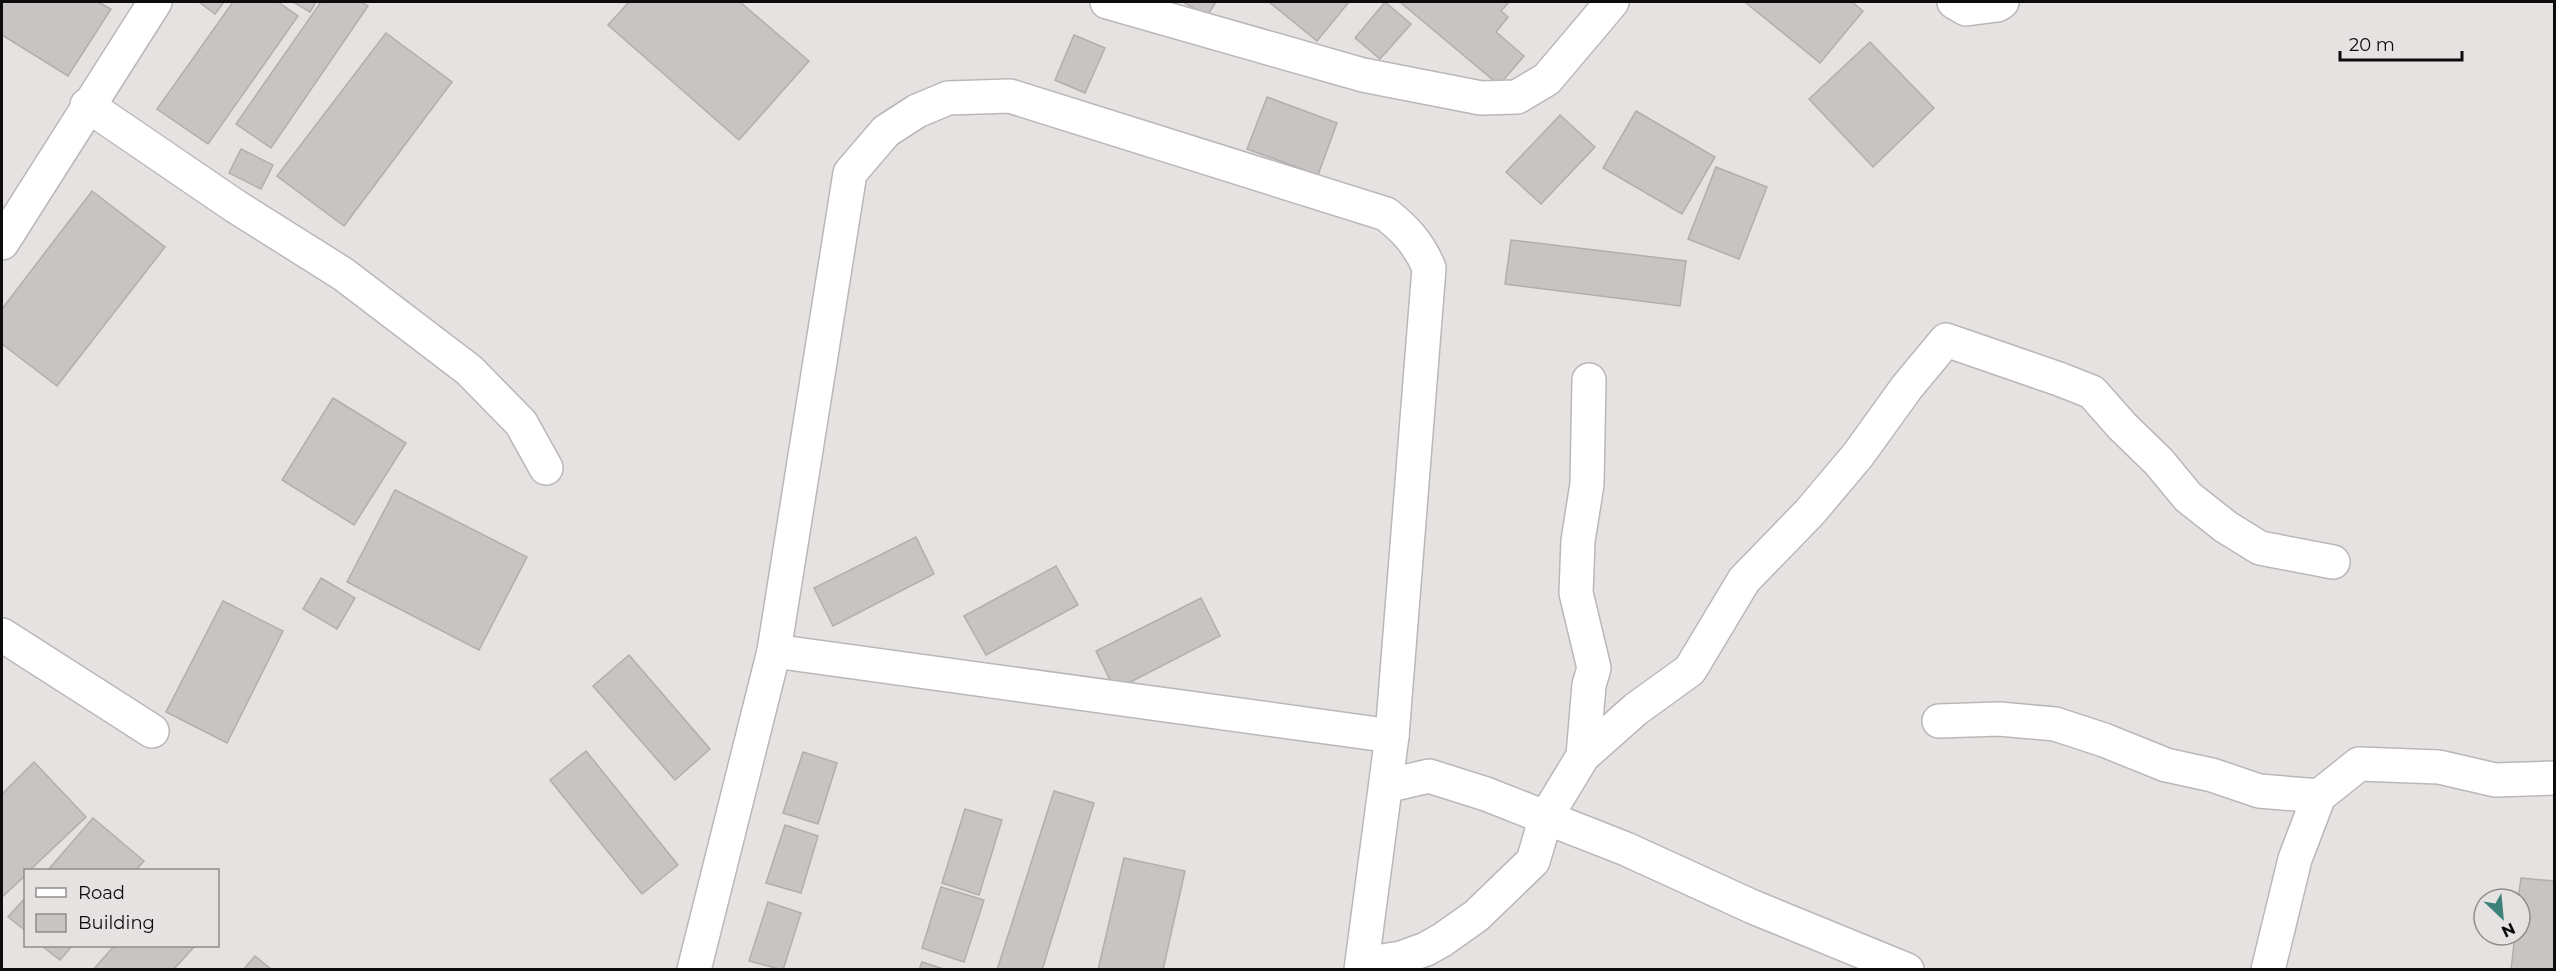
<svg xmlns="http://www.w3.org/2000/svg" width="2556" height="971" font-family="Montserrat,sans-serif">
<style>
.building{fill:#c9c4c4;stroke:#b3aeae;stroke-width:1.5}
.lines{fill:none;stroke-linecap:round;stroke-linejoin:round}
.minor-casing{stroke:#bcb7b7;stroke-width:36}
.minor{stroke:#fff;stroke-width:33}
</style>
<rect width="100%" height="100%" fill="#e7e2e2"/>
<g class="building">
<path d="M2,2H98L111,9L68,76L2,35Z"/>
<path d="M199,2H224L215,14Z"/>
<path d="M233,2H278L298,16L208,144L157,109Z"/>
<path d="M293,2H316L310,12Z"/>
<path d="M321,2H361L368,6L271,148L236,124Z"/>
<path d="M629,2H740L809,61L739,140L608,25Z"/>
<path d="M1183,2H1216L1207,16Z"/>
<path d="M1269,2H1349L1317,41Z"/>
<path d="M1385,2L1411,24L1380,59L1355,38Z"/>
<path d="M1400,2H1509L1501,11L1508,17L1496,32L1524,56L1499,85Z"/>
<path d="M1745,2H1852L1863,11L1820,63Z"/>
<path d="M386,33L452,82L344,226L277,176Z"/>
<path d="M1074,35L1105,48L1085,93L1055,80Z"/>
<path d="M1870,42L1934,108L1873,167L1809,99Z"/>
<path d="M1267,97L1337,123L1318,175L1247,149Z"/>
<path d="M1636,111L1715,157L1682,214L1603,168Z"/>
<path d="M1560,115L1595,147L1541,204L1506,172Z"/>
<path d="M241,149L273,165L261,189L229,173Z"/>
<path d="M1716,167L1767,187L1739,259L1688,239Z"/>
<path d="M92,191L165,247L57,386L2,344V309Z"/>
<path d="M1511,240L1686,261L1680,306L1505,284Z"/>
<path d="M333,398L406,443L354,525L282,480Z"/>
<path d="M395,490L527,557L479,650L347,582Z"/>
<path d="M916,537L934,574L833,626L814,588Z"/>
<path d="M1056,566L1078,605L986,655L964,616Z"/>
<path d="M321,578L355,598L337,629L303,609Z"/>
<path d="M1201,598L1220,636L1115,690L1096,651Z"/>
<path d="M223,601L283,631L227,743L166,712Z"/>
<path d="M629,655L710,749L675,780L593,686Z"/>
<path d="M586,751L678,865L642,894L550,780Z"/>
<path d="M803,752L837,763L818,824L783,813Z"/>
<path d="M34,762L86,817L30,870H26V875L2,897V794Z"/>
<path d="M1054,791L1094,803L1042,970H997Z"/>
<path d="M965,809L1002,820L979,895L942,883Z"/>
<path d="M93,818L144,861L136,870H48Z"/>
<path d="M785,825L818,836L801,893L766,883Z"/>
<path d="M1124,858L1185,871L1163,970H1098Z"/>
<path d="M2521,878L2554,881V970H2511L2515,935H2520L2518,899Z"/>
<path d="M941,887L984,900L964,962L922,948Z"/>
<path d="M26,897V931L8,917Z"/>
<path d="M768,902L801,913L783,970L749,961Z"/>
<path d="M42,946H72L60,960Z"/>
<path d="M114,946H195L173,970H93Z"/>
<path d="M255,956L272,970H243Z"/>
<path d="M922,962L947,970H919Z"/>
</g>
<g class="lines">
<defs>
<g id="minor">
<path d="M1107,2L1363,75L1481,98L1517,97L1547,79L1612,2"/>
<path d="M1954,2L1966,9L1997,5L2002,2"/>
<path d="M87,105L235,206L343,274L469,370L521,423L546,468"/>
<path d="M2,243L155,2"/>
<path d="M2,635L152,731"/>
<path d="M774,651L1392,736"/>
<path d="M1939,721L1999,719L2055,724L2104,740L2166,765L2212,775L2259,791L2319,796"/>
<path d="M1583,756L1589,685L1594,668L1576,593L1578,541L1587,484L1589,380"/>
<path d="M1386,786L1429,776L1486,794L1626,849L1753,907L1907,970"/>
<path d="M1362,964L1401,958L1426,949L1442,940L1476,916L1533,861L1546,817L1583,756L1636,709L1690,670L1744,580L1810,512L1858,455L1907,387L1946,340L2059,379L2092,392L2122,426L2159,462L2188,497L2226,527L2260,548L2333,562"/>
<path d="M694,970L774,651L850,173L886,131L917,111L948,98L1010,96L1386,214C1406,230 1419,244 1429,268L1392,736L1361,970"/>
<path d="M2268,970L2295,859L2319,796L2359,764L2439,767L2495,780L2554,778"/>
</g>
</defs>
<use href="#minor" class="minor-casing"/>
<use href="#minor" class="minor"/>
</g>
<rect width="2556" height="971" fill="none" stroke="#0d0c0c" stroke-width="6"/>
<rect x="24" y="869" width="195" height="78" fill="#e7e2e2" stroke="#908c8c" stroke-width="1.5"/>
<rect x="36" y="888" width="30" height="9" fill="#ffffff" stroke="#908c8c" stroke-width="1.5"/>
<text x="78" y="899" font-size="18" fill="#0d0c0c">Road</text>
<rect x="36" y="914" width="30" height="18" fill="#c9c4c4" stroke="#908c8c" stroke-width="1.5"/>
<text x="78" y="929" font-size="18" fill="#0d0c0c">Building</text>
<g transform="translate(2502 917) rotate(154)"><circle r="28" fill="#e7e2e2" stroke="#908c8c" stroke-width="1.5"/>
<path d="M0-4.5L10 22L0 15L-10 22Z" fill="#3c827a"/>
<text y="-9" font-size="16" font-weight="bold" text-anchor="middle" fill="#0d0c0c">N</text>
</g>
<path d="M2340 51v9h122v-9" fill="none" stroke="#0d0c0c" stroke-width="3"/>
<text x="2349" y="51" font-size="18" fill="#0d0c0c" stroke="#e7e2e2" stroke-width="4.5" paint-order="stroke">20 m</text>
</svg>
